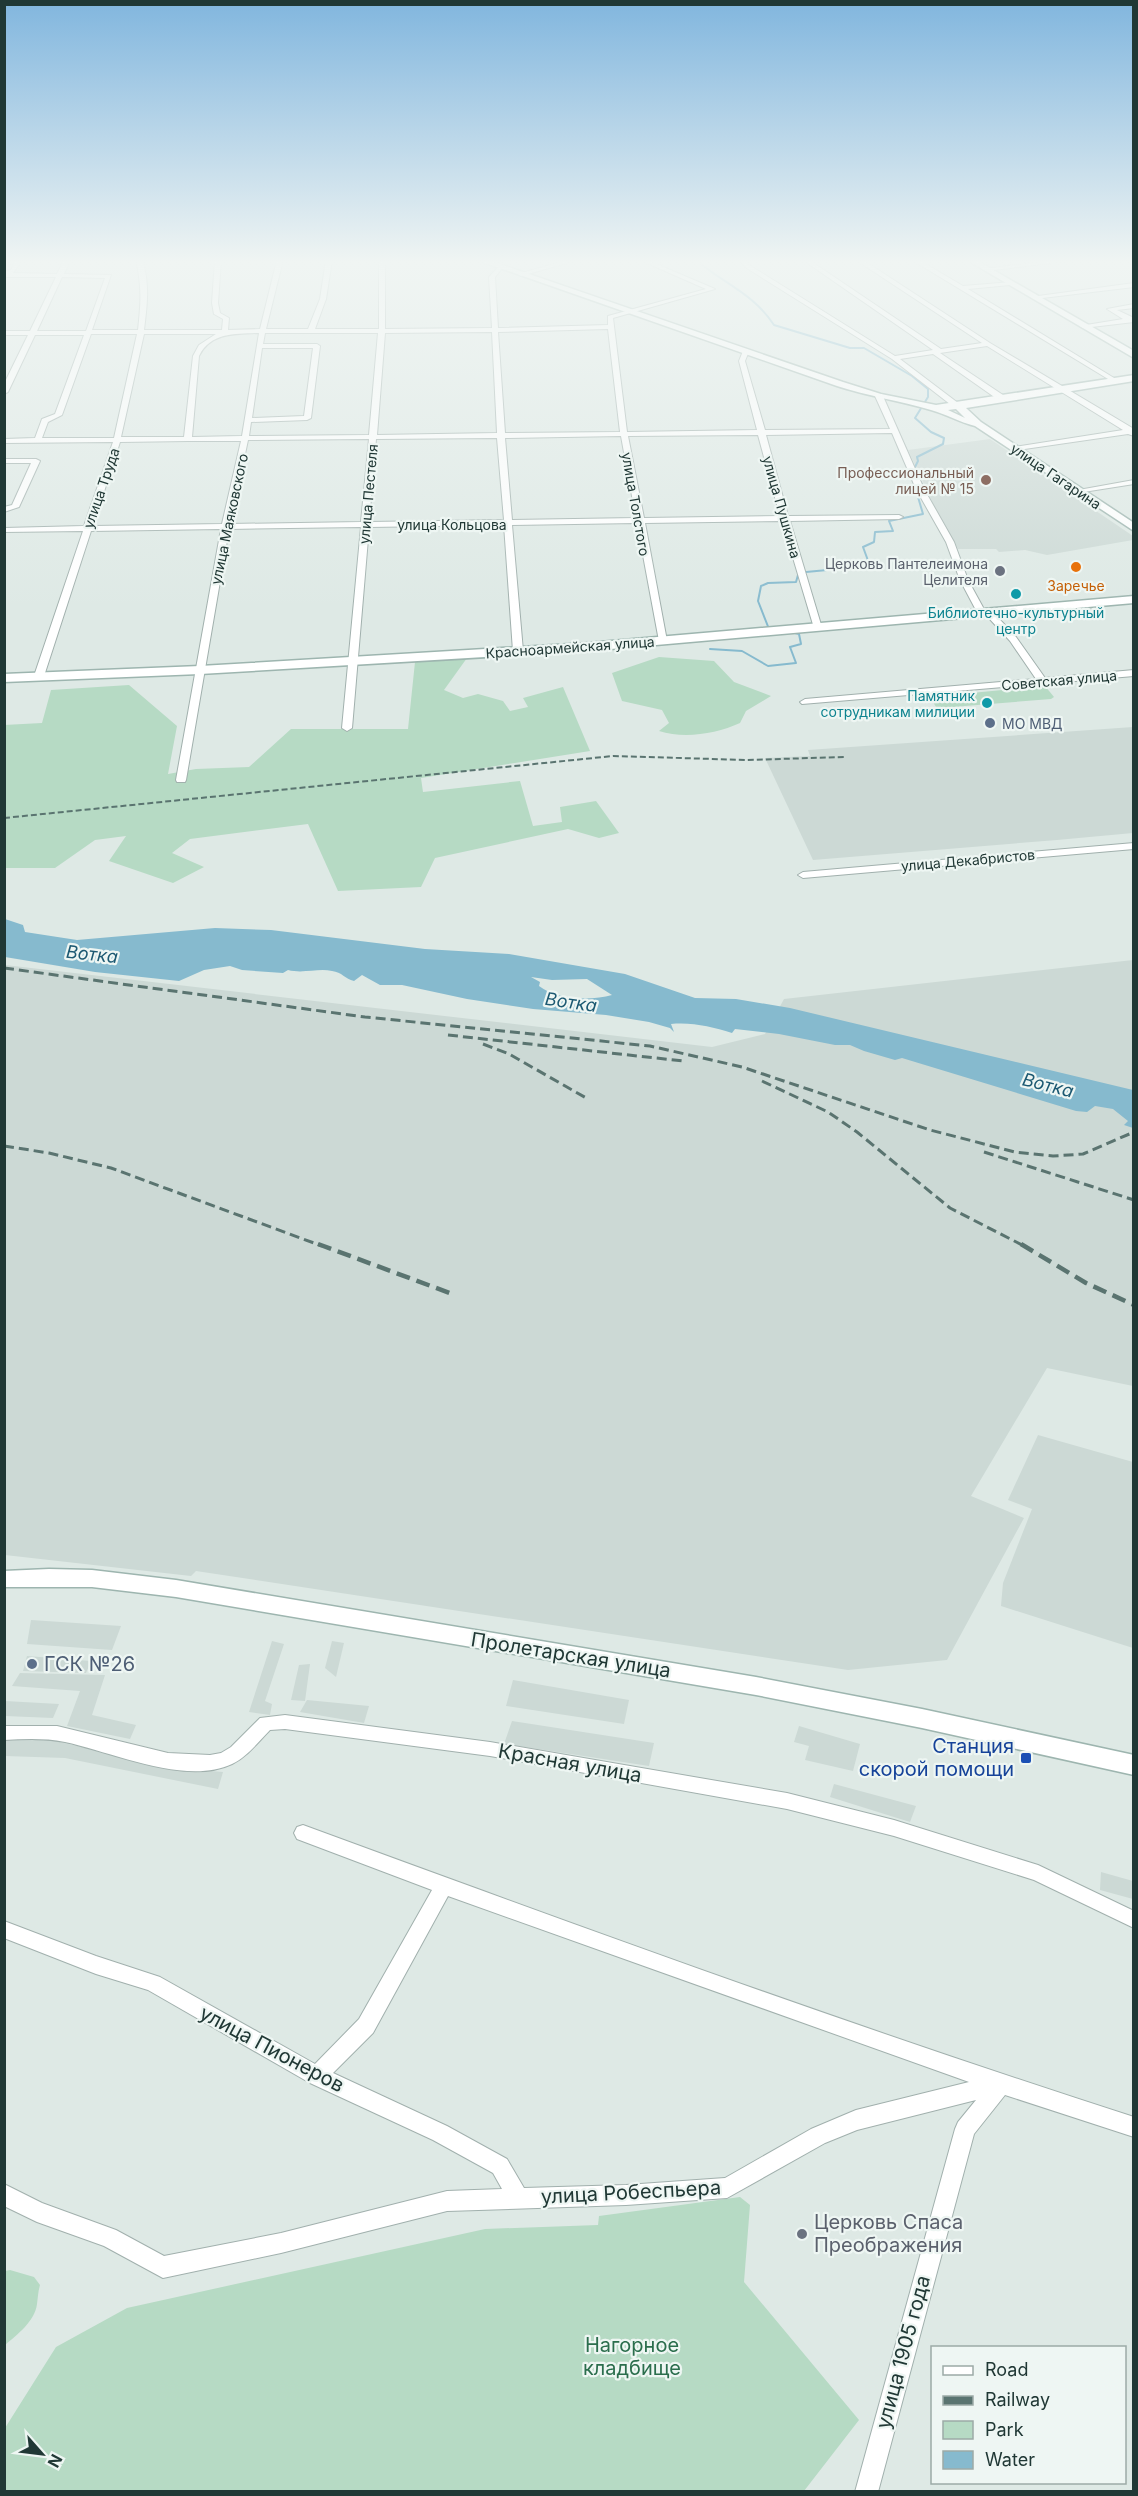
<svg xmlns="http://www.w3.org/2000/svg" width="1138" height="2496" font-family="Inter,sans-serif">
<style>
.built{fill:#ccd9d5}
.green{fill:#b6dac4}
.water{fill:#86bace;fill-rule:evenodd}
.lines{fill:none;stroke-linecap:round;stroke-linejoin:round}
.stream{stroke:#86bace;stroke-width:2}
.minor-casing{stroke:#a1b0ad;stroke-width:2}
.secondary-casing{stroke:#9db5af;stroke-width:3}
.minor{fill:#fff;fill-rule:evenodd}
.secondary{fill:#fff;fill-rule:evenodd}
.rail-far2{stroke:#5a7470;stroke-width:2;stroke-dasharray:6 3;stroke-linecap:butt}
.rail-far1{stroke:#5a7470;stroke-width:3;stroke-dasharray:10 5;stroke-linecap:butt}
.rail{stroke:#5a7470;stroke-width:4.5;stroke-dasharray:14 7;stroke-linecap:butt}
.education-dot{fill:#8d6e63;stroke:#eef6f3;stroke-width:2}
.food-dot{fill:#e8710a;stroke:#eef6f3;stroke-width:2}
.worship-dot{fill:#6b7280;stroke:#eef6f3;stroke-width:2}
.culture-dot{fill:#0f9aa8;stroke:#eef6f3;stroke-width:2}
.service-dot{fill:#5c6f8a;stroke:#eef6f3;stroke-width:2}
.transit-dot{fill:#1a4fb4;stroke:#eef6f3;stroke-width:2}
.labels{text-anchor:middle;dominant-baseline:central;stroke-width:4.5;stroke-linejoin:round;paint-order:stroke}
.far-education-label{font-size:14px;fill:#785e54;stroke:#eef6f3;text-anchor:end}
.far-street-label{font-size:14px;fill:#203835;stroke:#eef6f3}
.far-worship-label{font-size:14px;fill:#5b616d;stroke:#eef6f3;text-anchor:end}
.far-food-label{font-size:14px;fill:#c56008;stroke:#eef6f3}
.far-culture-label{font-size:14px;fill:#0d838f;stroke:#eef6f3}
.far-service-label{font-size:14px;fill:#4e5e75;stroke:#eef6f3;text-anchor:start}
.water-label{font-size:18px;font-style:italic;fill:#1c5972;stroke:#eef6f3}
.near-street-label{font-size:20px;fill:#203835;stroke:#eef6f3}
.near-service-label{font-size:20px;fill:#4e5e75;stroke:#eef6f3;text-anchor:start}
.near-transit-label{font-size:20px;fill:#164399;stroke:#eef6f3;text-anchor:end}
.near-worship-label{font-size:20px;fill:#5b616d;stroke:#eef6f3;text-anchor:start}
.near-park-label{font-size:20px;fill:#2b6e4d;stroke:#eef6f3}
</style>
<rect width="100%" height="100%" fill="#dee9e5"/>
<g class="built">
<path d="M990,439L1133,536V540L1047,555L1025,550L999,552L996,549H958L936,510L908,450Z"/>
<path d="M1133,727V833L1057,840L813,860L765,758L810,756L808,750Z"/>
<path d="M1133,960V1386L1047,1368L971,1496L1024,1518L947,1660L848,1670L196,1571L191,1576L5,1555V965L712,1047L765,1034L784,999Z"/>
<path d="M1038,1435L1133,1462V1648L1001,1606L1003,1583L1032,1509L1008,1500Z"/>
<path d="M31,1620L121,1626L112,1650L27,1644Z"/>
<path d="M272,1641L284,1644L265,1701L272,1704L270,1715L249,1712Z"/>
<path d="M332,1641L344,1643L336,1677L325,1668Z"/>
<path d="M27,1656L91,1661L86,1673L23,1671Z"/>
<path d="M310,1664L305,1701L291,1700L299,1665Z"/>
<path d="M20,1673L105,1675L92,1715L136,1725L130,1739L67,1726L80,1691L12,1686Z"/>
<path d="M513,1680L629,1700L624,1724L506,1706Z"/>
<path d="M307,1700L369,1706L364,1723L300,1712Z"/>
<path d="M5,1701L59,1704L53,1718L5,1716Z"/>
<path d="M512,1721L654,1743L649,1766L504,1744Z"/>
<path d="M799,1726L860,1744L853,1771L805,1760L809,1746L794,1742Z"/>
<path d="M37,1737L176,1768L223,1772L218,1789L65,1758L5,1756V1739Z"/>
<path d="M834,1784L916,1806L910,1822L830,1797Z"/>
<path d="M1101,1872L1133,1881V1899L1100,1890Z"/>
</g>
<g class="green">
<path d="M659,657L714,661L734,682L771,696L746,711L740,723C716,734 684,739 659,731L669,723L662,710L622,701L612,673Z"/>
<path d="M467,658L444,690L463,698L478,694L503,701L510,711L528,707L523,698L563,687L590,751L421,778L423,792L520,781L533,826L562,822L560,807L596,801L619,833L599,838L568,829L435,858L421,887L338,891L308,824L190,839L172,853L204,867L173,883L109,861L126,836L95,840L55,868H5L4,725L42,723L51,690L129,685L177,726L168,774L196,769L249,767L291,729H408L415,662Z"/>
<path d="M1045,686L1054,697L1051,699L940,708L936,707L930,697Z"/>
<path d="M740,2197L750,2205L744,2282L859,2420L804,2491H5V2428L56,2347L127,2308L485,2229L598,2225L599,2216Z"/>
<path d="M10,2270L34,2277L40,2285C38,2292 38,2297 37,2304C35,2321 17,2335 5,2345V2271Z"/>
</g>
<path class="water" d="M5,919L23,925L25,932L77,940L215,928L271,930L425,949L509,954L625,974L695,998L736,999L790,1008L1133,1090V1128L1124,1125L1128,1121L1113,1109L1095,1106L1087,1112L1076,1111L902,1058L895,1060L864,1051L850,1045H835L779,1034L735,1029L732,1033C712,1027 693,1022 671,1024L674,1032L670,1028L649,1022L606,1015L533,1009L467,999L402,985H380L362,975L354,981C345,979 342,972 332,971C318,968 303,974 288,970L283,973L242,970L230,966L204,970L179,981L95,972L5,957ZM531,977L552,980L587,979L612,995C591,1001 557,1000 539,986L540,982Z"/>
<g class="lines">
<g class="stream">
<path d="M696,260C724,284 753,293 774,325L850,348H864L912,376L928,389V397L915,418L931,432L944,438L943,444L917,457L918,461L914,469"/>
<path d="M769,629L758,601L761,586L768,583L796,582L798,575L806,572L870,566L863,547L874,542L875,532L893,531L889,521L923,514L918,497L925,490L920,481"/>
<path d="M710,649L742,651L768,666L796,663L790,647L801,644L799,634L791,632"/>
</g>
<defs>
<g id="minor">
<path d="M16,260H22L13,273L57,274L64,260H70L64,274L111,275L92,330H138C141,304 142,286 136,260H142C150,283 147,306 144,330H222L223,319L214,314L212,303L215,260H221L218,303L220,313L229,318L228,330L260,329L277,260H283L266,329H308L320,299L326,260H332L326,299L315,329H379V260H385V329L492,328L489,277L501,264L504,266L495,277L498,328L608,325V316L706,289L640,260H647L715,289L613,318L627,432L757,430L739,361L743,351L746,349L749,351L745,361L765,430L890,429L875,396L882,394L924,489L954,542L968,580L985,611L991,610L1016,637L1045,678L1134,670V676L802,704L800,702L805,699L1036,679L1010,641L986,615L982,617L978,614L960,580L946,542L916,489L892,433L766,435L788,516L899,515L903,517L899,519L790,521L822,628L821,630L814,628L782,521L645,523L667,641L663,644L659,641L637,523L512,525L523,651L518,654L513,651L504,525L369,527L352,728L347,731L342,728L361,527L229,529L186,780L185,782H177L176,780L221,529L91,531L44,676L36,678L34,676L83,531L4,532V528L84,526L113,442L4,443V439L35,438L42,419L55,414L84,335H35L8,392L4,394V384L28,335H4V331H30L56,277H4V272L11,270ZM62,277L105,278L86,331H37ZM608,329L620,432L505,433L498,332ZM492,332L497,433L377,435L385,333ZM259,333L242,436L192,437L199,356C211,332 236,334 259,333ZM265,333H378L369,435L249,436L251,422L307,420L311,418L320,346L317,344H263ZM91,334H137L114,438H42L48,422L62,415ZM144,334H216L199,345L193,356L184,437H121ZM262,348H313L304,416L252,418ZM758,435L780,516L644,518L628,436ZM621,436L636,518L512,520L505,438ZM497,438L504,520L369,522L376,439ZM369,439L361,522L230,524L248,440ZM188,441H241L222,524L93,526L120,442Z"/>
<path d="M568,260H577L521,276L518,274Z"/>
<path d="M739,260H745L749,265L895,356L933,350L803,260H809L941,349L982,343L856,260H863L990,343L1134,429V436L1128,434L1011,451V447H1014L1123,430L987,346L940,353L1006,397V401H1000L933,354L900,359L962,406L955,408L892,359L745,267Z"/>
<path d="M912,260H919L963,286L1012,282L1010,285L968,289L1119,381L1113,382Z"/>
<path d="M1058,260H1074L986,271L983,269Z"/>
<path d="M1134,283V287L1034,299L1031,297Z"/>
<path d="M1134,304V308L1117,310L1134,318V322L1083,328L1080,326L1123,319L1107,309Z"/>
<path d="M4,459H36L40,461L19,507L4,512V507L12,505L31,463H4Z"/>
<path d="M1134,480V484L1077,493L1073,491Z"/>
<path d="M1134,843V849L803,878L798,875L803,872Z"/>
<path d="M285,1715L490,1742L787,1793L894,1820L1038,1865L1134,1911V1928L1034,1880L894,1836L787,1809L490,1756L285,1729L270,1730C258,1742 248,1756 232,1764C186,1786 112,1752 65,1742C45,1738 25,1739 4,1740V1726H57L168,1753L210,1755L221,1753L231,1747L260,1718Z"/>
<path d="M303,1825C578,1926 854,2027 1134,2117V2137L1005,2095L974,2134L878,2492H855L955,2129L958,2122L976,2100L857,2130L825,2143L727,2198L626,2205L447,2211L281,2253L163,2278L104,2246L37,2222L4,2206V2184L42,2203L116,2230L164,2256L281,2233L447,2191L502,2189L493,2173L433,2140L310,2083L148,1990L96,1974L4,1938V1921L96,1956L160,1977L315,2064L359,2019L432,1890L297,1839L294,1833L297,1827ZM448,1896L969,2082L856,2110L811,2129L725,2178L626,2185L524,2188L507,2159L447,2126L333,2073L373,2033Z"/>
</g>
<g id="secondary">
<path d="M477,260H488L843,382L881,394L936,405L1134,375V381L966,408L981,422L1134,523V531L975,426C959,422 946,414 931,410C900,401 868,396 837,386ZM956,409L965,418L948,410Z"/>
<path d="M967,260H976L1134,351V358Z"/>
<path d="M1134,596V603L588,651L200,674L4,682V674L200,666L588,643Z"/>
<path d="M49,1569L92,1570L176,1580L756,1677L922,1709L1134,1755V1775L922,1728L756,1695L176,1597L92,1587H4V1571Z"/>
</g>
</defs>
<use href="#minor" class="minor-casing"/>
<use href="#secondary" class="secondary-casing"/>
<use href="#minor" class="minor"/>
<use href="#secondary" class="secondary"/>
<path class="rail-far2" d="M4,818L613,756L747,760L844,757"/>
<g class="rail-far1">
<path d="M4,968L365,1017L650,1046L742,1067L930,1130L1015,1152L1053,1156L1083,1154L1134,1132"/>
<path d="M448,1035L683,1061"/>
<path d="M483,1044L509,1054L588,1099"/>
<path d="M762,1081L828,1112L857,1132L950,1208L1024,1246"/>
<path d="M4,1146L49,1153L111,1168L322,1246"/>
<path d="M984,1152L1134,1200"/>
</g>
<g class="rail">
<path d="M318,1244L455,1295"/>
<path d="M1021,1244L1086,1283L1134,1305"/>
</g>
</g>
<linearGradient id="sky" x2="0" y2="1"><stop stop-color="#81b6de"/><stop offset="0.43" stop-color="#f0f5f3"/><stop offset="1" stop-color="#f0f5f3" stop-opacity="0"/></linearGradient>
<rect width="1138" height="609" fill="url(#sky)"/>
<circle class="education-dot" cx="986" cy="480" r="6"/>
<circle class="food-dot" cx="1076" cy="567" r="6"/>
<g class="worship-dot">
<circle cx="1000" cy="571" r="6"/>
<circle cx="802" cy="2234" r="6"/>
</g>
<g class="culture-dot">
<circle cx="1016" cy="594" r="6"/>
<circle cx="987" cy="703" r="6"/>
</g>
<g class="service-dot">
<circle cx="990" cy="723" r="6"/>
<circle cx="32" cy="1664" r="6"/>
</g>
<rect class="transit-dot" x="1020" y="1752" width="12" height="12" rx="3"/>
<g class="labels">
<g class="far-education-label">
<text x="974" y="472">Профессиональный<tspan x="974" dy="16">лицей № 15</tspan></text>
</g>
<g class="far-street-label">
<text transform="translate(1056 476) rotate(34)">улица Гагарина</text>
<text transform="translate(101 488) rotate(-71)">улица Труда</text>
<text transform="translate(368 494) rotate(-85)">улица Пестеля</text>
<text transform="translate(636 504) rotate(80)">улица Толстого</text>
<text transform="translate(782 507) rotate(74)">улица Пушкина</text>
<text transform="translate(229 519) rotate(-78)">улица Маяковского</text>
<text x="452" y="524">улица Кольцова</text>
<text transform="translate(570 647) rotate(-4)">Красноармейская улица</text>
<text transform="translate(1059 680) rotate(-5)">Советская улица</text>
<text transform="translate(968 860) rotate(-5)">улица Декабристов</text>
</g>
<g class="far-worship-label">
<text x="988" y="563">Церковь Пантелеимона<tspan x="988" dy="16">Целителя</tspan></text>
</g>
<g class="far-food-label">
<text x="1076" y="585">Заречье</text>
</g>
<g class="far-culture-label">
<text x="1016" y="612">Библиотечно-культурный<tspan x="1016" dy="16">центр</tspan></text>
<text x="975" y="695" text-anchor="end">Памятник<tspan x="975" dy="16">сотрудникам милиции</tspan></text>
</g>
<g class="far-service-label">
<text x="1002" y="723">МО МВД</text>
</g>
<g class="water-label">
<text transform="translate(92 954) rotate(6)">Вотка</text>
<text transform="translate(571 1002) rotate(8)">Вотка</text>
<text transform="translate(1048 1085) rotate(14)">Вотка</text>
</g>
<g class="near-street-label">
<text transform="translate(571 1655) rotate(9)">Пролетарская улица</text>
<text transform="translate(570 1763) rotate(10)">Красная улица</text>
<text transform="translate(272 2049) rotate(28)">улица Пионеров</text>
<text transform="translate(631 2192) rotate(-3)">улица Робеспьера</text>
<text transform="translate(903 2352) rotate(-75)">улица 1905 года</text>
</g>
<g class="near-service-label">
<text x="44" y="1664">ГСК №26</text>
</g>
<g class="near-transit-label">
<text x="1014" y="1746">Станция<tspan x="1014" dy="23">скорой помощи</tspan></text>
</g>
<g class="near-worship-label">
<text x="814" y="2222">Церковь Спаса<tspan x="814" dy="23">Преображения</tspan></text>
</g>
<g class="near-park-label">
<text x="632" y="2345">Нагорное<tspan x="632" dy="23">кладбище</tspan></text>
</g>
</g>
<rect width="1138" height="2496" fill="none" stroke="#203835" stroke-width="12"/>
<rect x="931" y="2346" width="195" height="138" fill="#eef6f3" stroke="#9caaa7" stroke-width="1.5"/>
<rect x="943" y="2366" width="30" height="9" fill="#ffffff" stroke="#9caaa7" stroke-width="1.5"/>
<text x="985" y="2376" font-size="18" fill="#203835">Road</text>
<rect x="943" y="2396" width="30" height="9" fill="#5a7470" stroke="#9caaa7" stroke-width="1.5"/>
<text x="985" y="2406" font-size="18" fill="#203835">Railway</text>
<rect x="943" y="2421" width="30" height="18" fill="#b6dac4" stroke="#9caaa7" stroke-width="1.5"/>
<text x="985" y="2436" font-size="18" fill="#203835">Park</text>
<rect x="943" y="2451" width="30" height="18" fill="#86bace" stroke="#9caaa7" stroke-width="1.5"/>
<text x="985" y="2466" font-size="18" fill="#203835">Water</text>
<g transform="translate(42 2454) rotate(118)" stroke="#eef6f3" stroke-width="4.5" paint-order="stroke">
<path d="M0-4.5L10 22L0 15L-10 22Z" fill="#203835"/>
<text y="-9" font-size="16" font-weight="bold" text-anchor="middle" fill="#203835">N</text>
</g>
</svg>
